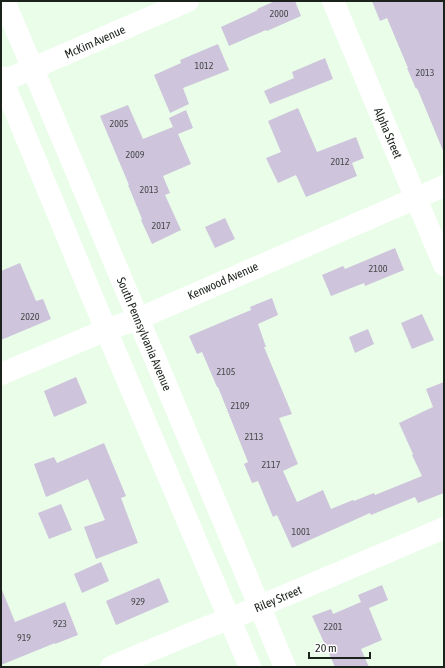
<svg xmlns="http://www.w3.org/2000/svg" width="445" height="668" font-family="'Asap Condensed',sans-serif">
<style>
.building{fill:#cec4dc}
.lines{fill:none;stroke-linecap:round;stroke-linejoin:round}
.minor{stroke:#fff;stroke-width:22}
.secondary{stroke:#fff;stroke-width:22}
.labels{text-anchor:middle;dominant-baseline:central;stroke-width:3;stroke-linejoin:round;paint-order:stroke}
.number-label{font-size:10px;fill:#484a4b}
.street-label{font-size:12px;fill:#1b221b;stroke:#fff}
</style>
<rect width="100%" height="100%" fill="#e9fde9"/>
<g class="building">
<path d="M275,1H295L301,16L267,31L266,30L229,46L221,27L258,10L257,9Z"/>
<path d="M372,1H444V153L417,88L416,89L407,68H408L387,18L380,21Z"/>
<path d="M218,44L229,70L183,88L189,104L170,113L154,75L181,63L180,60Z"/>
<path d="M325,58L333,79L270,104L264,91L294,78L292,72Z"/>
<path d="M128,105L143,139L173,127L169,118L186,110L193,128L178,134L191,164L163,176L170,193L165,195L181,230L152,244L141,220L142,219L128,185H129L100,116Z"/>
<path d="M298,108L317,152L356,137L364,158L352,163L357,176L306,197L296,175L278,183L266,158L281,152L268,121Z"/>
<path d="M225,218L235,239L215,248L205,227Z"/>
<path d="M395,248L404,270L365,286L364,283L331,296L322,275L343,266L345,269Z"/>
<path d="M20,263L36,301L43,299L51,319L1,340V271Z"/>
<path d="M272,298L278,315L258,324L266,347H264L292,414L279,418L298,464L283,471L297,502L323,490L331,509L353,500L354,501L374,493L375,495L422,476L412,455L413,454L399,423L433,407L426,389L444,382V493L418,503L415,497L371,515L370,513L292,548L277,515L273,517L258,481L252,483L244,464L248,462L218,387H217L202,352L197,354L189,336L251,310L250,307Z"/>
<path d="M422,314L434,340L412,349L401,323Z"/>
<path d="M368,329L374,344L355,353L349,337Z"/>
<path d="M76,377L87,403L54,417L44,391Z"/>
<path d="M104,443L126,496L121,498L138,543L96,559L84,527L105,520L88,479L46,497L34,464L54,457L57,463Z"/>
<path d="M61,504L72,530L49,539L38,513Z"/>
<path d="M101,562L109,581L82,593L74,574Z"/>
<path d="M159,578L169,602L116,625L106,601Z"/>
<path d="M382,585L388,600L369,608L382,640L361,649L369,667H335L312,616L331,609L333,614L361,602L358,595Z"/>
<path d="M1,590H2L15,622L65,602L78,635L55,644V643L1,665Z"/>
</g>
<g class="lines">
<g class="minor">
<path d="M333,1L444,265"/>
<path d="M1,82L188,1"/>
<path d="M1,374L106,330L138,319L156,311L444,186"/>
<path d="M111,667L207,627L230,619L444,528"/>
</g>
<g class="secondary">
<path d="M4,1L33,69L285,667"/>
<path d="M1,77L106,330L250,667"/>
</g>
</g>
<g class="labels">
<g class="number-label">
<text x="279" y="13">2000</text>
<text x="204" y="65">1012</text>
<text x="425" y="72">2013</text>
<text x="119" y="123">2005</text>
<text x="135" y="154">2009</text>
<text x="340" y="161">2012</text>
<text x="149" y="189">2013</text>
<text x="161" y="225">2017</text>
<text x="378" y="268">2100</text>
<text x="30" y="316">2020</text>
<text x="226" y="371">2105</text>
<text x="240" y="405">2109</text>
<text x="254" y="436">2113</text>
<text x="271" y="464">2117</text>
<text x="301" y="531">1001</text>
<text x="138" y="601">929</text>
<text x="60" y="623">923</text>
<text x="333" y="626">2201</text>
<text x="24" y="637">919</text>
</g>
<g class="street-label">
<text transform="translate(95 42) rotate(-24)">McKim Avenue</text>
<text transform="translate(388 133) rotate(67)">Alpha Street</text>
<text transform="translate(223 281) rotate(-24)">Kenwood Avenue</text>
<text transform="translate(144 334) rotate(67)">South Pennsylvania Avenue</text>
<text transform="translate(278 599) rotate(-23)">Riley Street</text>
</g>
</g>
<rect width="445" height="668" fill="none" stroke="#1b221b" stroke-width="4"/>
<path d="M309 652v6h61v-6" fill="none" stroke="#1b221b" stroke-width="2"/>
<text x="315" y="652" font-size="12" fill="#1b221b" stroke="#ffffff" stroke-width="3" paint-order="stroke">20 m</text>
</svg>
